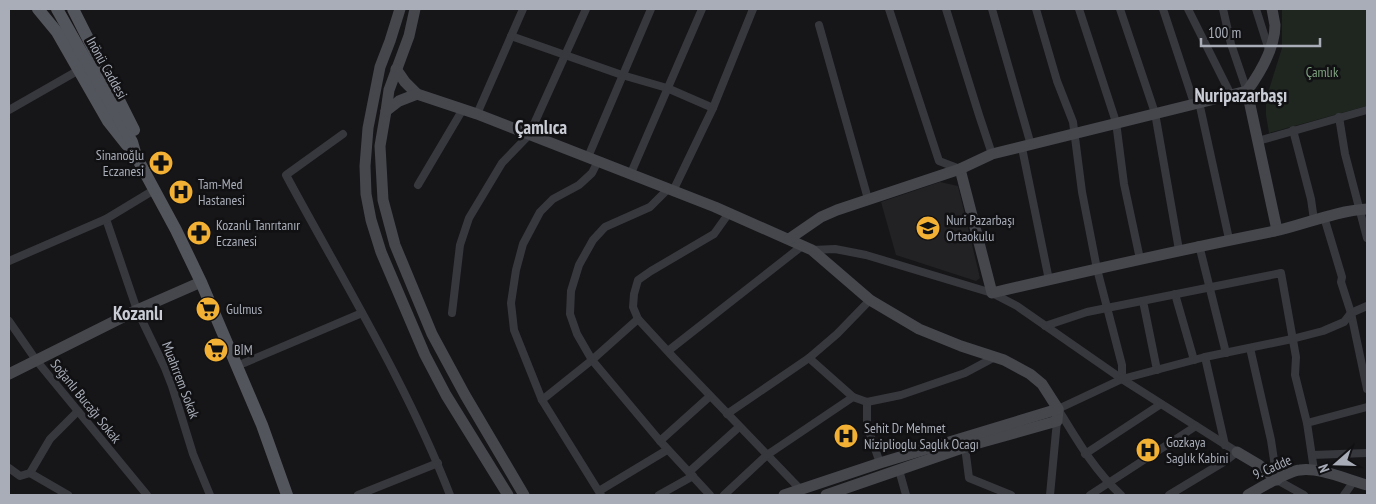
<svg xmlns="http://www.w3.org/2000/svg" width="1376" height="504" font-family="'PT Sans Narrow',sans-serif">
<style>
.built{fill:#222225}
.green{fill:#1e261f}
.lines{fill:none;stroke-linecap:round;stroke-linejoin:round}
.street{stroke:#37383d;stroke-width:8}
.secondary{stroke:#45474d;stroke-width:11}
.primary{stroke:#53555c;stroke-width:12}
.labels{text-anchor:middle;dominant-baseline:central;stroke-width:5;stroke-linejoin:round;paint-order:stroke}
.street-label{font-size:14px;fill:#a8adb8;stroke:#111113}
.park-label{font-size:14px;fill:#7fa381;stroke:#111113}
.poi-label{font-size:14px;fill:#a8adb8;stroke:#111113;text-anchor:start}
.district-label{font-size:19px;font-weight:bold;fill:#c9ccd4;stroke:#111113}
</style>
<rect width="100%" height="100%" fill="#161618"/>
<path class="built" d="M940,182L958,186L980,278L976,281L896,255L881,202Z"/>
<path class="green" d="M1282,9H1367V106L1269,133L1266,115V99L1282,48Z"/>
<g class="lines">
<g class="street">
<path d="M889,9L939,161L960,169"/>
<path d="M946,9L979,115L992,154"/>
<path d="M992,9L1031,145"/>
<path d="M1036,9L1057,81L1073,122L1082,192L1097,269L1122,365V379"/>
<path d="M1079,9L1116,122L1124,184L1140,259"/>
<path d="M1120,9L1155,113L1179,250"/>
<path d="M1163,9L1194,103"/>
<path d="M1188,9L1231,95"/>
<path d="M1223,9L1231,44L1247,91"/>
<path d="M1256,9L1269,50"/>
<path d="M819,25L868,199"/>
<path d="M511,36L622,75L667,88L713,108"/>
<path d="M1199,102L1229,239"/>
<path d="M9,110L79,70"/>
<path d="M477,114L523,9"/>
<path d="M1339,117L1345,154L1367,238"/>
<path d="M1293,130L1311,199L1314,220"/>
<path d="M343,134L286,175C343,281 407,384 450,495"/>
<path d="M1258,141L1367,110"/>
<path d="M1022,148L1049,280"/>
<path d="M588,157L651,9"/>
<path d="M598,161L592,173L579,185L553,199L540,212L523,244L516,270L511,303L514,330L542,400L601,495"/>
<path d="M631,173L702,9"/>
<path d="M418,185L463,109"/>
<path d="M668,189L650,207L605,227L593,240L579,265L571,291L570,314L577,334L592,360L660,441L710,495"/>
<path d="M673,191L713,108L753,9"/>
<path d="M729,213L714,234L651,271L638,280L634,294L633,307L638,319L673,357L801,490"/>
<path d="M1324,217L1342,277L1341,282L1351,313L1367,389"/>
<path d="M106,219L137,310L165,368L172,386L193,454L210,495"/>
<path d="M1199,245L1226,353"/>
<path d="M812,250L835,249L866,255L992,293L1017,306L1122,379L1237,452L1227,460L1169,495"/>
<path d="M9,261L106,219L154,190"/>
<path d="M1175,294L1194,360"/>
<path d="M1143,301L1157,370"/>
<path d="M452,313L460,245L469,218L502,163L529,135L586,9"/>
<path d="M9,321L36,360L147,495"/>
<path d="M1045,326L1087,312L1281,273L1296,357L1295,375L1307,423"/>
<path d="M1250,348L1271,440L1277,480L1304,495"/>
<path d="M668,351L802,246"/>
<path d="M1205,357L1225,445"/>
<path d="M809,358L853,397"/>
<path d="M244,363L362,313"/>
<path d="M542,400L592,360L638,319"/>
<path d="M867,402V426L880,463"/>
<path d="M727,414L809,358L837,334L870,300"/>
<path d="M660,441L709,397"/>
<path d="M965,447L969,478L1011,495"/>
<path d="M1085,454L1161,404"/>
<path d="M1312,455L1367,453"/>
<path d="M9,468L20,476L30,473L68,495"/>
<path d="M899,470L906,495"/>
<path d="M1314,470L1307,423L1367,407"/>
<path d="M689,472L739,427"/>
<path d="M30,473L50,439L78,411"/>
<path d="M599,491L667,450"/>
<path d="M358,495L438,463"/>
<path d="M659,495L693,476"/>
<path d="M724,495L767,455L853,397L867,402L901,395L965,373L995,357"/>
<path d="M1050,495L1057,421"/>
<path d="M1090,495L1196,426"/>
<path d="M1121,495C1094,470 1077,440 1058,409L1122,379L1205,357L1292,339L1323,331L1344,322L1351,313L1367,306"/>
<path d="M1344,495L1354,481"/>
</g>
<g class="secondary">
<path d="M400,9L390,41L380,67L368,128L365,166L366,194L371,220L381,252L425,355L446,395L508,495"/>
<path d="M415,9L409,36L389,90L386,111L380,146L383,200L395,245L432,334L465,395L524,495"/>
<path d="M396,69L405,82L417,94L477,114L715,207L812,250L870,300L919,329L961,346L1004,360L1030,374L1042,384L1058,409L1057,421L968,446L826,495"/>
<path d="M1247,91L1277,230"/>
<path d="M386,111L399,101L417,94"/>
<path d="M960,169L992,293C1086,271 1180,250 1275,231C1306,224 1335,211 1367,209"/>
<path d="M789,239L821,217L837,210L960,169L992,154L1247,91C1260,73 1275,47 1275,25C1274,20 1273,14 1272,9"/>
<path d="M9,374L137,310L201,282"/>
<path d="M1237,452L1259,465L1277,480"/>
<path d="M784,495L880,463L1058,409"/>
<path d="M1248,495C1258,489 1289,471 1300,470C1319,467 1348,480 1367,485"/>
</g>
<g class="primary">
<path d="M38,9L57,32L108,121L127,145"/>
<path d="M57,9L132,142L136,156L176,230L201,282L262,425L287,495"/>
<path d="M73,9L134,130"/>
</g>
</g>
<defs>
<symbol id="pharmacy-disc" viewBox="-11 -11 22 22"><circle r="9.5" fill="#f2b134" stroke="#111113"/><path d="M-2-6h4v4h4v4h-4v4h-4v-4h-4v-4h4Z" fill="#111"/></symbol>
<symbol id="hospital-disc" viewBox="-11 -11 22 22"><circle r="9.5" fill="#f2b134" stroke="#111113"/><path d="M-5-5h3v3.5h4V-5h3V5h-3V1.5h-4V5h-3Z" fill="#111"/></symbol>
<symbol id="school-disc" viewBox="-11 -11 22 22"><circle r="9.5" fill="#f2b134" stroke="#111113"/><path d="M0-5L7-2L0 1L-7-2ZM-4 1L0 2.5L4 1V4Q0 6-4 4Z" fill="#111"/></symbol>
<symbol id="supermarket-disc" viewBox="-11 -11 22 22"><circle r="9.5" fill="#f2b134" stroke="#111113"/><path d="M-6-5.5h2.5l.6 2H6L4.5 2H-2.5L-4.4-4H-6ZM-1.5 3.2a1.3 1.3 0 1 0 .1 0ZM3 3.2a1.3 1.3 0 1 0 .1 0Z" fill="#111"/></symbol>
</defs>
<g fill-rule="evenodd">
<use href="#pharmacy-disc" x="147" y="149" width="28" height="28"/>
<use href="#hospital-disc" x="167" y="178" width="28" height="28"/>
<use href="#school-disc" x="914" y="214" width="28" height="28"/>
<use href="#pharmacy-disc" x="185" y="219" width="28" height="28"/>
<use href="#supermarket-disc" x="194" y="295" width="28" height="28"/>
<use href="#supermarket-disc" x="202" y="336" width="28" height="28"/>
<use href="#hospital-disc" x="832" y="422" width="28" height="28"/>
<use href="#hospital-disc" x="1134" y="436" width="28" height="28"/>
</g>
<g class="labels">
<g class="street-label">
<text transform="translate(107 68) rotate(61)">Inönü Caddesi</text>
<text transform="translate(181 380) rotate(69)">Muahrrem Sokak</text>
<text transform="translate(86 401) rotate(51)">Soğanlı Bucağı Sokak</text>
<text transform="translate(1272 467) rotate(-24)">9. Cadde</text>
</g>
<g class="park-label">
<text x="1322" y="72">Çamlık</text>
</g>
<g class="poi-label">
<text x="144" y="155" text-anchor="end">Sinanoğlu<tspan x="144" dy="16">Eczanesi</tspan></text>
<text x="198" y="184">Tam-Med<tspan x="198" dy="16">Hastanesi</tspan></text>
<text x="946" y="220">Nuri Pazarbaşı<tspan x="946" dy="16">Ortaokulu</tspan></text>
<text x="216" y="225">Kozanlı Tanrıtanır<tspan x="216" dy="16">Eczanesi</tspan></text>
<text x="226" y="309">Gulmus</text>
<text x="234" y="350">BİM</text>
<text x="864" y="428">Sehit Dr Mehmet<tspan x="864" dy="16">Niziplioglu Saglık Ocagı</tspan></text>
<text x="1166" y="442">Gozkaya<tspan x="1166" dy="16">Saglık Kabini</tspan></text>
</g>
<g class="district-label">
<text x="1241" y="95">Nuripazarbaşı</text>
<text x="541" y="127">Çamlıca</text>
<text x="138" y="313">Kozanlı</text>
</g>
</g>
<rect width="1376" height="504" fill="none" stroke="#a8adb8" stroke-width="20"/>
<g transform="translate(1336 464) rotate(250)" stroke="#111113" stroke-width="4" paint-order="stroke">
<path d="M0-4L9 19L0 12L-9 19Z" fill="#a8adb8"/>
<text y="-8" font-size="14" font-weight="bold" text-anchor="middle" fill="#a8adb8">N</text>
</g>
<path d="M1201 38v8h119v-8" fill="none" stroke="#a8adb8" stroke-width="2.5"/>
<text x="1208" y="38" font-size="15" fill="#a8adb8" stroke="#111113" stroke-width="4" paint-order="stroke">100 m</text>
</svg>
